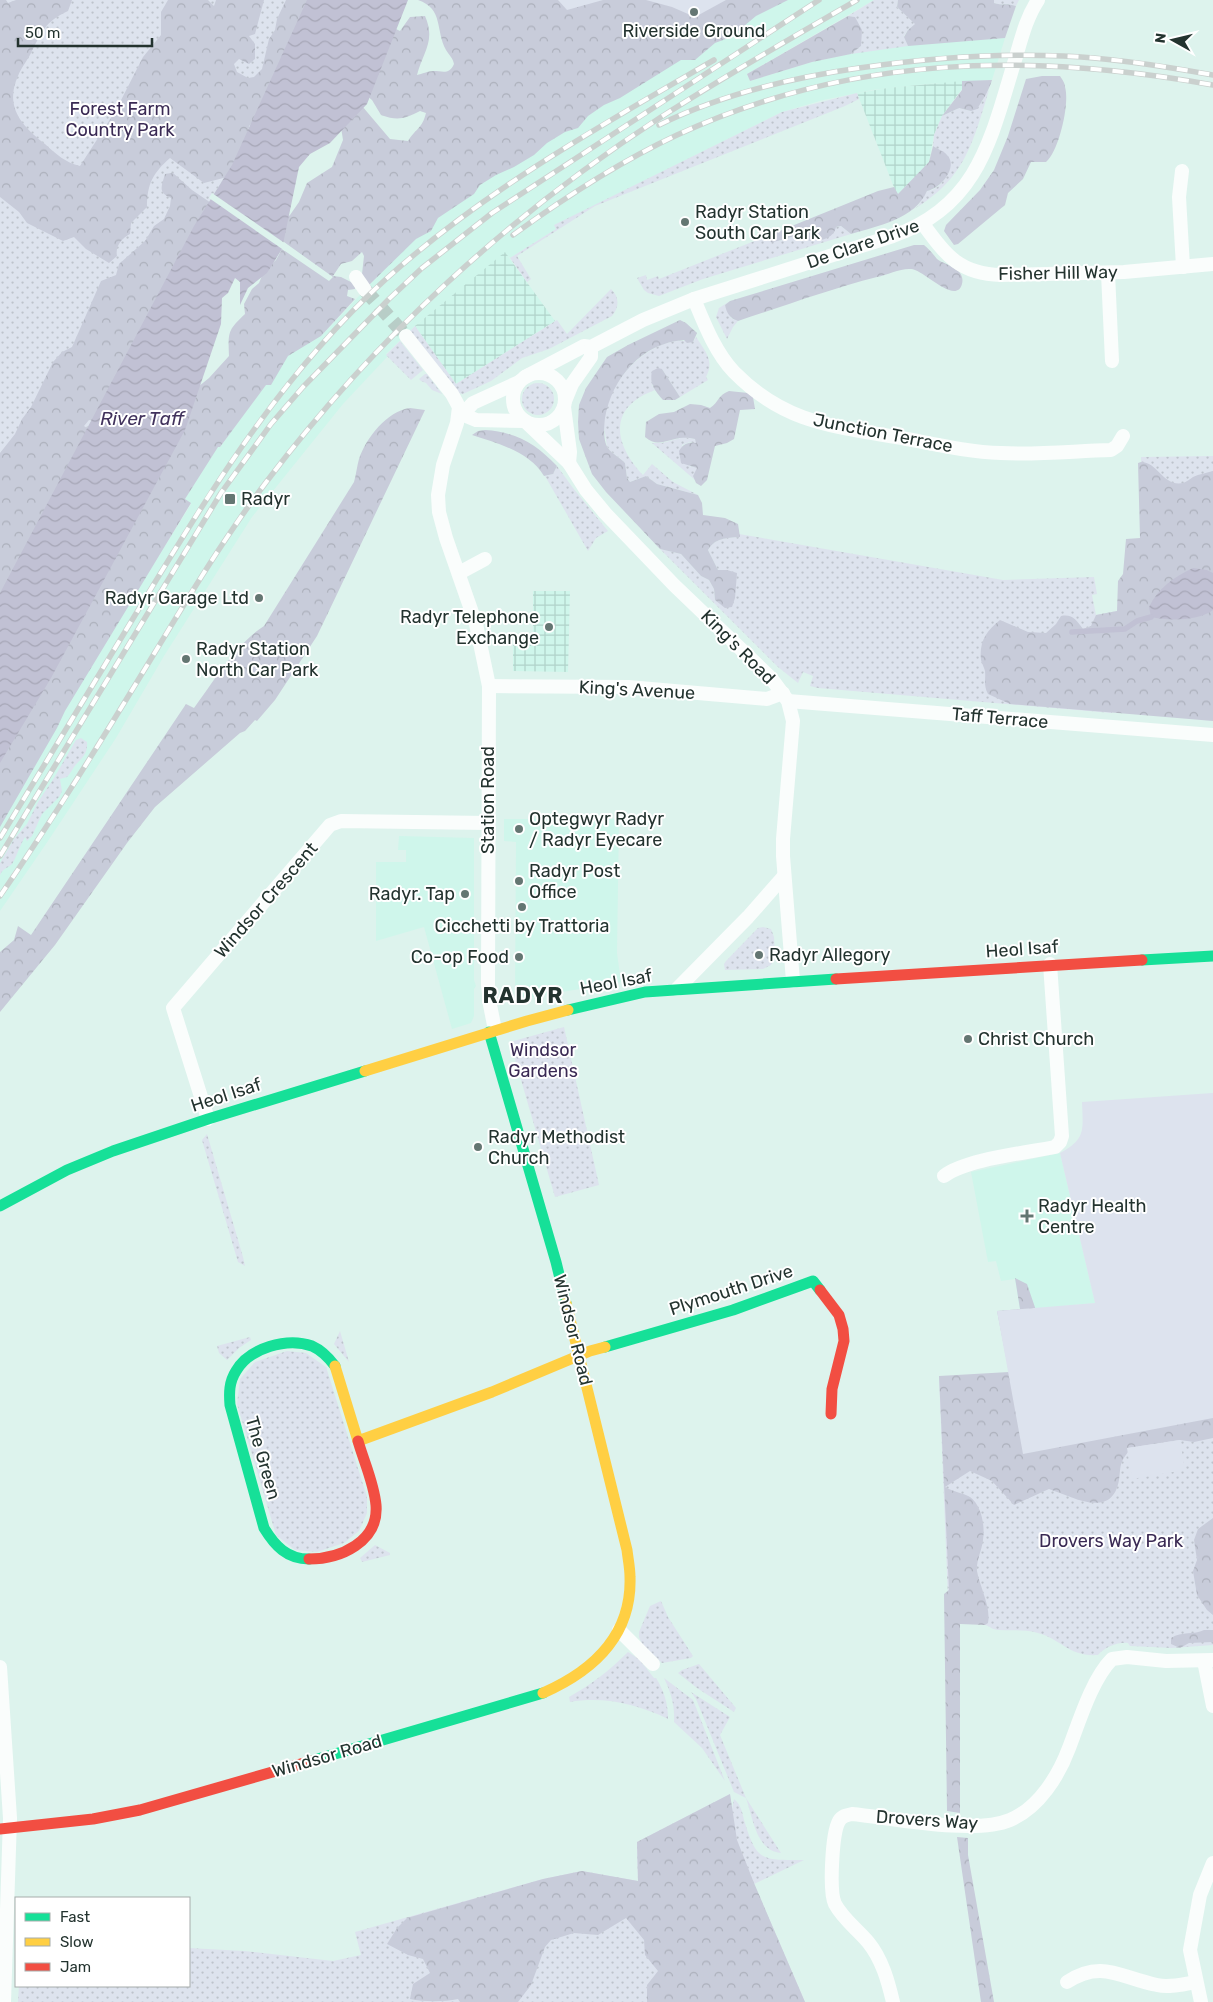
<svg xmlns="http://www.w3.org/2000/svg" width="1213" height="2002" font-family="Rubik,sans-serif">
<style>
.built{fill:#cff6eb}
.industrial{fill:url(#industrial-grid)}
.green{fill:url(#green-dots)}
.forest{fill:url(#forest-crowns)}
.pitch{fill:#dde3ee}
.water{fill:url(#water-waves)}
.pier{fill:#ddf3ed}
.lines{fill:none;stroke-linecap:round;stroke-linejoin:round}
.stream{stroke:#c1c1d4;stroke-width:5.5}
.street-tunnel{stroke:#b8cdc7;stroke-width:14;stroke-dasharray:14 7;stroke-linecap:butt}
.street{stroke:#fafdfc;stroke-width:14}
.fast{stroke:#16e098;stroke-width:11}
.slow{stroke:#ffcf43;stroke-width:11}
.jam{stroke:#f24e42;stroke-width:11}
.rail-casing{stroke:#cad0ce;stroke-width:5.5}
.rail{stroke:#fff;stroke-width:4;stroke-dasharray:11;stroke-linecap:butt}
.poi-dot{fill:#647672;stroke:#fff;stroke-width:2}
.labels{text-anchor:middle;dominant-baseline:central;stroke-width:4;stroke-linejoin:round;paint-order:stroke}
.poi-label{font-size:18px;fill:#23332f;stroke:#fff;text-anchor:start}
.park-label{font-size:18px;fill:#3a2a54;stroke:#fff}
.street-label{font-size:18px;fill:#23332f;stroke:#fff}
.water-label{font-size:19px;font-style:italic;fill:#41325c;stroke:#fff}
.district-label{font-size:22px;font-weight:bold;letter-spacing:1px;fill:#23332f;stroke:#fff}
</style>
<defs>
<pattern id="industrial-grid" width="8" height="8" patternUnits="userSpaceOnUse" patternTransform="scale(1.25)"><rect width="8" height="8" fill="#cff6eb"/><path d="M0 4h8M4 0v8" fill="none" stroke="#b1d3ca"/></pattern>
<pattern id="green-dots" width="8" height="8" patternUnits="userSpaceOnUse" patternTransform="scale(1.25)"><rect width="8" height="8" fill="#dde3ee"/><path d="M2 2h.1M6 6h.1" fill="none" stroke="#bdc3cc" stroke-width="1.8" stroke-linecap="round"/></pattern>
<pattern id="forest-crowns" width="20" height="18" patternUnits="userSpaceOnUse" patternTransform="scale(1.25)"><rect width="20" height="18" fill="#c8ccda"/><path d="M2 6a3 3 0 1 1 6 0M12 15a3 3 0 1 1 6 0" fill="none" stroke="#acb0bb"/></pattern>
<pattern id="water-waves" width="16" height="10" patternUnits="userSpaceOnUse" patternTransform="scale(1.25)"><rect width="16" height="10" fill="#c1c1d4"/><path d="M0 5q4-4 8 0t8 0" fill="none" stroke="#a6a6b6"/></pattern>
</defs>
<rect width="100%" height="100%" fill="#ddf3ed"/>
<g class="built">
<path d="M782,0H874L747,74L750,81L812,62L869,50L940,42L1005,38L992,80L928,84L872,90L823,100L782,112L555,225L556,229L510,258L505,253L415,326L386,354L388,356L343,404L252,517L164,656L116,738L48,841L0,911V823L64,709L191,504L185,499L213,454L218,446L220,447L309,326L321,336L414,238L482,180L554,134Z"/>
<path d="M504,819H619L617,953L621,982L515,1000L516,842L504,841Z"/>
<path d="M399,836L474,838V980L476,986L474,989V1016L471,1023L452,1029L424,927L376,941V862H406V850H398Z"/>
<path d="M1060,1153L1095,1303L1020,1310L1015,1279L1001,1281L996,1261L988,1262L971,1172Z"/>
</g>
<g class="industrial">
<path d="M962,81V89L942,116L934,135L929,162L897,195L857,93L888,88Z"/>
<path d="M505,252L555,321L456,384L415,326Z"/>
<path d="M533,591H570L568,672L513,671V639H533Z"/>
</g>
<g class="green">
<path d="M0,0H307L232,165L194,226L0,593Z"/>
<path d="M874,0H898L897,7L916,24L908,30L904,36L908,46L851,54L861,46L855,17L848,16Z"/>
<path d="M994,0H1019L1016,6C1008,3 1002,6 994,3Z"/>
<path d="M989,90C972,146 964,181 909,212L918,206L927,191C939,190 945,179 950,169L947,155L933,146L934,135L942,116L959,108L971,111L982,102L985,94Z"/>
<path d="M857,93L859,99L845,106L595,206L517,256L531,279L527,282L510,258L556,229L554,225L782,112Z"/>
<path d="M841,226L851,234L703,279L659,296L648,293L644,290L637,278L646,275L647,280L658,276L659,279L777,232L773,236L779,241L795,236H802Z"/>
<path d="M611,289C620,297 619,308 612,316L549,349L522,358L491,381L463,394L458,393L409,332L415,326L456,384L557,320L567,334Z"/>
<path d="M730,301L725,305L731,318L738,321L733,327L727,339L716,317L719,308Z"/>
<path d="M696,337C705,351 715,361 706,377L708,380L680,397L662,369L652,385L655,390C608,407 613,443 643,475L652,464L673,482L698,495L657,484L646,476L630,482L627,478L625,463C621,458 611,453 608,448C606,445 606,437 605,433C597,390 649,332 693,342Z"/>
<path d="M400,341L423,370L411,380L386,355Z"/>
<path d="M425,374H427L442,394L432,390L426,383L421,381L419,379Z"/>
<circle cx="538" cy="399" r="16"/>
<path d="M684,437L695,439L697,444L690,442L682,445L689,466L698,468L693,476L695,480L652,443H662Z"/>
<path d="M1213,456V542L1143,544L1141,457Z"/>
<path d="M557,466L573,488L608,531L596,538L588,551L545,476L553,474Z"/>
<path d="M739,534L1003,580L1094,577L1097,594L1092,595L1096,615L1117,611L1112,713L818,688L810,686L813,676L803,672L798,683L778,667L660,549L681,554L701,576L709,580L714,589L715,600L727,570H718L708,550C715,538 726,538 739,537Z"/>
<path d="M81,738L87,742C88,755 81,758 74,767C72,770 70,774 67,777L60,779L62,791L59,797L42,814L32,836L27,841L25,837C20,845 16,858 12,864C7,869 3,868 0,875V863L14,839L27,824L38,802L54,778L73,745L76,740Z"/>
<path d="M763,927L771,929L774,937L775,956L771,965L763,969L725,970L724,964L726,961L758,928Z"/>
<path d="M564,1027L599,1185L555,1197L510,1042Z"/>
<path d="M207,1134L243,1257L245,1266L238,1262L202,1140Z"/>
<path d="M340,1331L349,1362L334,1344Z"/>
<path d="M250,1337L251,1340L239,1348L227,1360L219,1353L217,1346Z"/>
<path d="M287,1351L306,1353L326,1367L367,1497V1513L359,1531L344,1543L317,1552L295,1550L276,1535L237,1404L240,1379L255,1362Z"/>
<path d="M939,1376L1213,1418V1645L1172,1648L1130,1646L1128,1643C1118,1642 1105,1647 1098,1655C1069,1657 1061,1639 1038,1633C1024,1629 1012,1631 999,1630C992,1630 990,1626 985,1625C975,1621 960,1624 949,1623Z"/>
<path d="M375,1545L390,1553V1555L362,1562L360,1558Z"/>
<path d="M661,1601L668,1617L693,1656L691,1658L662,1663L642,1644L639,1637V1632L650,1606Z"/>
<path d="M628,1652L639,1659L654,1678H656C664,1691 668,1703 668,1719C638,1704 603,1696 570,1702L569,1697C592,1684 609,1671 628,1652Z"/>
<path d="M699,1664L736,1708L734,1712L697,1688L678,1673L682,1670Z"/>
<path d="M664,1678L693,1700L725,1781L702,1748L674,1722C675,1705 671,1693 664,1678Z"/>
<path d="M691,1692L730,1717L720,1735L746,1798L781,1853C756,1851 753,1818 746,1798L734,1792L696,1699Z"/>
<path d="M730,1794L732,1809L734,1799C741,1805 742,1811 744,1820C757,1862 761,1860 804,1860L754,1884L805,2002H18L19,1986H189V1948L244,1951L333,1961L361,1955L355,1932L543,1879L582,1871L638,1881L637,1842Z"/>
</g>
<g class="forest">
<path d="M0,0H6L8,3L16,0H72L68,11C45,22 42,31 31,53C27,61 21,68 18,76C4,107 22,126 45,144C56,154 66,163 80,166L116,110L143,57L161,35V12L168,0H208L214,6L216,0H264L255,34L249,36L255,44V59L249,64L239,59L234,64L237,72L248,78L254,77L262,69L269,39L275,30L277,19L286,0H321L260,116L249,126L241,161L231,176L204,183L170,158C153,173 147,184 147,207L131,223L130,234C122,238 115,246 117,256L109,263L86,249L74,237L63,241L27,223L19,212L0,197Z"/>
<path d="M418,0H788L756,16L731,37L715,43L695,60H681L620,98L604,105L588,116L578,128L565,132L547,143L534,155L514,167L496,175L480,185L474,194L438,218L431,231L416,239L368,286L362,274L364,256L362,252L352,261L341,264L333,276L341,277L355,284V289L348,290L347,296L355,299L321,336L288,356L271,385H266L220,447H218L185,499L191,503L65,711L57,728L0,827V739L193,391L209,378L229,356C228,332 228,330 245,314L244,304L252,289L259,283L264,271L276,260L282,249L329,281L333,277L284,242L281,234L283,221L290,215L299,202L307,183L332,167L343,140L340,121L362,106L390,139L408,141C416,128 422,129 426,113L420,111C404,119 398,121 381,115L372,100L356,87L390,26L400,31L410,17L425,16C436,41 423,52 417,75C422,74 428,71 433,71C443,71 449,75 454,64C453,58 449,55 446,50C435,30 444,9 418,0Z"/>
<path d="M898,0H994V3C1002,6 1008,3 1016,6L1005,38L908,46L904,37L908,30L915,24L897,7Z"/>
<path d="M848,16L855,17L862,30L861,46L851,54L812,62L750,81L747,74Z"/>
<path d="M1042,76H1060C1062,79 1065,83 1065,87C1070,103 1059,151 1046,162H1031L1023,179L1008,193L1005,205L958,244L954,245L944,231L946,225L980,190L994,170L1008,136L1026,79Z"/>
<path d="M992,80C989,90 983,100 977,109L971,111L959,108L942,116L962,90V81Z"/>
<path d="M933,146C937,149 944,151 947,155C959,167 940,189 927,191C915,219 878,226 851,234L841,226L836,227C834,235 829,238 821,240L818,237L810,241C794,231 787,241 771,242L769,239L777,232L878,191L894,187L898,194L929,162Z"/>
<path d="M173,173L192,190L214,205L101,422L89,420L84,426L93,432L0,603V453L15,434L22,419L31,407L53,362L62,352L72,347L101,281L116,275L119,264L145,241L154,226L164,219L170,206L171,198C157,192 162,186 165,174Z"/>
<path d="M914,245H924C929,249 933,254 937,259C944,265 966,268 962,284C956,306 923,269 911,269C901,268 887,275 877,277C830,289 784,306 738,321C730,318 727,314 725,305L730,301Z"/>
<path d="M680,320L686,323L697,333L693,342L687,343L684,340C642,343 612,378 605,418C604,426 603,441 608,448C612,454 621,458 625,463L627,478L630,482L646,476L657,484L698,495L702,503L703,515L725,518L738,524L740,537C726,538 715,538 708,550L718,570H727L737,573L735,598L732,607L725,608L715,600L714,589L709,580L701,576L681,554L660,549L606,492L592,474L579,439L578,422L579,405L586,388L607,357L628,345Z"/>
<path d="M658,368L662,369L680,397L675,400H663C655,391 649,384 652,371Z"/>
<path d="M729,391L748,393L753,397L755,409L740,410L734,439L727,443L715,446L707,480L701,486L696,483L693,476L697,468L681,463L679,451C684,443 688,442 696,443L695,439C689,438 682,437 675,439C663,442 655,446 645,437L646,422L659,414L674,412L690,404L701,405L710,408C719,402 718,395 729,391Z"/>
<path d="M410,408L425,410L317,636L275,700L257,721L255,720L245,731L240,733L155,807L127,843L55,945L0,1012V952L14,940L18,926L31,935L186,704L194,708C213,682 237,643 264,626L354,482C356,475 357,466 359,459C366,438 387,411 410,408Z"/>
<path d="M485,430C516,432 536,444 557,466L553,474L544,476C530,452 497,443 472,435L478,431Z"/>
<path d="M1141,462C1158,462 1163,487 1183,483C1186,482 1190,479 1193,477C1199,474 1207,473 1213,471V721L1010,704L988,694C983,684 986,680 985,671C984,667 982,664 981,660C979,642 986,631 1000,620L1028,632L1046,633L1056,624L1061,616C1073,614 1076,620 1083,629L1091,626L1096,615L1117,611L1118,581L1123,574L1126,539L1140,538L1138,463Z"/>
<path d="M1015,1278L1027,1284L1039,1319L1213,1399V1438L1194,1442L1180,1440L1128,1448V1452C1119,1464 1121,1466 1119,1480C1112,1520 1073,1497 1049,1489L1014,1505L992,1481L970,1471L945,1487C953,1492 964,1493 970,1497C982,1506 985,1526 983,1540C982,1550 976,1561 977,1571C980,1588 991,1606 988,1623L985,1625L960,1624V1813L947,1811L944,1594L949,1590L939,1376L1009,1372L997,1311L1020,1309Z"/>
<path d="M1213,1518V1615L1207,1610L1197,1595L1193,1571L1197,1560L1194,1540L1198,1529Z"/>
<path d="M1204,1630H1213V1642L1189,1643L1180,1648L1171,1644V1638C1182,1631 1194,1635 1204,1630Z"/>
<path d="M730,1794L737,1840L754,1883L805,2002H647V1985L658,1971L645,1955L644,1940L626,1918L598,1935L574,1933L551,1940L545,1947L531,1985L518,2002H460L458,1999C444,2002 424,2002 410,1999L413,1984L430,1973L423,1959L408,1955L387,1944L397,1928L407,1918L543,1879L582,1871L638,1881L637,1842Z"/>
<path d="M957,1837L968,1838V1855L994,2002H981Z"/>
</g>
<g class="pitch">
<path d="M558,0H603L567,10Z"/>
<path d="M646,0H726L695,17L672,7Z"/>
<path d="M1213,1093V1418L1023,1454L997,1311L1095,1303L1060,1153C1086,1139 1083,1130 1082,1102Z"/>
<path d="M1180,1440L1185,1470L1132,1479L1127,1448Z"/>
</g>
<g class="water">
<path d="M307,0H408L367,104L330,143L310,154L299,167L282,249L267,273L248,288L240,305V282L235,278L228,293L222,298L221,324L185,430L51,678L0,763V593L194,226L232,165Z"/>
<path d="M1193,568L1207,570L1213,573V610C1199,621 1168,621 1151,617L1149,607C1158,588 1174,577 1193,568Z"/>
</g>
<path class="pier" d="M212,193L286,244L285,251L209,198Z"/>
<g class="lines">
<path class="stream" d="M1072,632L1125,629L1137,621L1151,617"/>
<path class="street-tunnel" d="M365,290L406,336"/>
<g class="street">
<path d="M1182,171L1179,197L1183,267"/>
<path d="M923,224C946,255 959,274 1001,275L1124,272L1213,264"/>
<path d="M1108,273L1112,361"/>
<path d="M356,277L365,290"/>
<path d="M694,299C704,323 715,352 734,372C783,422 830,426 896,437C930,443 966,452 1001,453C1037,455 1074,451 1111,450L1117,446L1123,436"/>
<path d="M406,336L452,394L459,407L457,423L443,465L438,495L439,512L446,538L476,624L489,686L488,985L490,1005L495,1030"/>
<circle cx="539" cy="399" r="26"/>
<path d="M525,377L584,346L591,347L643,320L694,299L893,236C979,206 991,138 1015,60C1021,40 1026,18 1038,0"/>
<path d="M565,401L572,384L591,357V347"/>
<path d="M564,407L570,452L569,463"/>
<path d="M459,413L476,420L525,421"/>
<path d="M463,414L473,403L519,382"/>
<path d="M527,423L569,463L586,490L605,513L674,585L771,678L788,701L793,721L783,839V856L793,981"/>
<path d="M459,573L485,559"/>
<path d="M489,686L628,687L767,699L783,693"/>
<path d="M788,701L1213,735"/>
<path d="M677,989L748,917L784,876"/>
<path d="M208,1119L173,1008L330,825L341,821L488,823"/>
<path d="M944,1176C966,1159 1026,1153 1055,1147L1060,1142L1062,1136L1050,964"/>
<path d="M619,1630L653,1664"/>
<path d="M1204,1661L1213,1706"/>
<path d="M0,1667L10,1818L4,2002"/>
<path d="M1067,1982C1102,1959 1121,1978 1157,1985C1170,1988 1183,1984 1196,1982"/>
<path d="M893,2002C888,1981 882,1959 868,1942C857,1929 843,1919 835,1904C829,1892 832,1833 839,1821C842,1816 847,1815 852,1814C892,1818 974,1835 1010,1820C1039,1808 1059,1775 1069,1748C1079,1722 1092,1679 1112,1659L1127,1657L1166,1661L1213,1660"/>
<path d="M1201,2002L1190,1950L1200,1895L1213,1863"/>
</g>
<g class="fast">
<path d="M1142,960L1213,956"/>
<path d="M568,1010L645,992L836,979"/>
<path d="M489,1032L556,1262L566,1303"/>
<path d="M0,1206L67,1170L113,1151L208,1119L365,1071"/>
<path d="M605,1347L733,1310L813,1281L820,1290"/>
<path d="M309,1559C287,1559 275,1546 264,1528L230,1405C229,1393 229,1382 236,1371C249,1348 287,1337 312,1346C321,1350 329,1358 335,1366"/>
<path d="M311,1761L543,1693"/>
</g>
<g class="slow">
<path d="M365,1071L527,1021L568,1010"/>
<path d="M335,1366L358,1441L492,1392L590,1351L605,1347"/>
<path d="M543,1693C593,1671 632,1636 630,1577C630,1568 628,1559 627,1550L566,1303"/>
</g>
<g class="jam">
<path d="M836,979L1142,960"/>
<path d="M820,1290L839,1315L843,1329L844,1341L832,1389L831,1414"/>
<path d="M309,1559C340,1559 379,1542 376,1505C374,1483 364,1462 358,1441"/>
<path d="M0,1829L93,1819L140,1810L311,1761"/>
</g>
<defs>
<g id="rail">
<path d="M659,125C722,94 790,78 859,68C926,58 995,53 1063,56C1113,58 1163,66 1213,75"/>
<path d="M513,235C564,198 619,162 677,135C851,55 1028,52 1213,85"/>
<path d="M0,838C47,761 93,684 140,607C211,489 284,371 386,279C485,190 600,126 714,60"/>
<path d="M0,856L221,493L271,424L303,387L389,299L422,268L492,213L819,0"/>
<path d="M0,896C49,825 95,751 140,677C180,611 220,543 267,481C375,338 511,214 661,117C725,76 791,38 857,0"/>
</g>
</defs>
<use href="#rail" class="rail-casing"/>
<use href="#rail" class="rail"/>
</g>
<g class="poi-dot">
<circle cx="694" cy="12" r="5"/>
<circle cx="685" cy="222" r="5"/>
<rect x="224" y="493" width="12" height="12" rx="2.5"/>
<circle cx="259" cy="598" r="5"/>
<circle cx="549" cy="627" r="5"/>
<circle cx="186" cy="659" r="5"/>
<circle cx="519" cy="829" r="5"/>
<circle cx="519" cy="881" r="5"/>
<circle cx="465" cy="894" r="5"/>
<circle cx="522" cy="907" r="5"/>
<circle cx="759" cy="955" r="5"/>
<circle cx="519" cy="957" r="5"/>
<circle cx="968" cy="1039" r="5"/>
<circle cx="478" cy="1147" r="5"/>
<path d="M1024.5 1208.5h5v5h5v5h-5v5h-5v-5h-5v-5h5z"/>
</g>
<g class="labels">
<g class="poi-label">
<text x="694" y="31" text-anchor="middle">Riverside Ground</text>
<text x="695" y="212">Radyr Station<tspan x="695" dy="21">South Car Park</tspan></text>
<text x="241" y="499">Radyr</text>
<text x="249" y="598" text-anchor="end">Radyr Garage Ltd</text>
<text x="539" y="617" text-anchor="end">Radyr Telephone<tspan x="539" dy="21">Exchange</tspan></text>
<text x="196" y="649">Radyr Station<tspan x="196" dy="21">North Car Park</tspan></text>
<text x="529" y="819">Optegwyr Radyr<tspan x="529" dy="21">/ Radyr Eyecare</tspan></text>
<text x="529" y="871">Radyr Post<tspan x="529" dy="21">Office</tspan></text>
<text x="455" y="894" text-anchor="end">Radyr. Tap</text>
<text x="522" y="926" text-anchor="middle">Cicchetti by Trattoria</text>
<text x="769" y="955">Radyr Allegory</text>
<text x="509" y="957" text-anchor="end">Co-op Food</text>
<text x="978" y="1039">Christ Church</text>
<text x="488" y="1137">Radyr Methodist<tspan x="488" dy="21">Church</tspan></text>
<text x="1038" y="1206">Radyr Health<tspan x="1038" dy="21">Centre</tspan></text>
</g>
<g class="park-label">
<text x="120" y="109">Forest Farm<tspan x="120" dy="21">Country Park</tspan></text>
<text x="543" y="1050">Windsor<tspan x="543" dy="21">Gardens</tspan></text>
<text x="1111" y="1541">Drovers Way Park</text>
</g>
<g class="street-label">
<text transform="translate(863 244) rotate(-19)">De Clare Drive</text>
<text transform="translate(1058 273) rotate(-1)">Fisher Hill Way</text>
<text transform="translate(883 433) rotate(11)">Junction Terrace</text>
<text transform="translate(738 647) rotate(45)">King's Road</text>
<text transform="translate(637 690) rotate(3)">King's Avenue</text>
<text transform="translate(1000 718) rotate(5)">Taff Terrace</text>
<text transform="translate(488 800) rotate(-90)">Station Road</text>
<text transform="translate(266 900) rotate(-49)">Windsor Crescent</text>
<text transform="translate(1022 949) rotate(-4)">Heol Isaf</text>
<text transform="translate(616 982) rotate(-11)">Heol Isaf</text>
<text transform="translate(226 1095) rotate(-18)">Heol Isaf</text>
<text transform="translate(731 1290) rotate(-18)">Plymouth Drive</text>
<text transform="translate(573 1330) rotate(76)">Windsor Road</text>
<text transform="translate(263 1458) rotate(74)">The Green</text>
<text transform="translate(327 1756) rotate(-16)">Windsor Road</text>
<text transform="translate(927 1820) rotate(4)">Drovers Way</text>
</g>
<g class="water-label">
<text x="142" y="418">River Taff</text>
</g>
<g class="district-label">
<text x="523" y="995">RADYR</text>
</g>
</g>
<rect x="15" y="1897" width="175" height="90" fill="#ffffff" stroke="#a7adac"/>
<rect x="25" y="1913" width="25" height="8" fill="#16e098" stroke="#a7adac"/>
<text x="60" y="1922" font-size="15" fill="#23332f">Fast</text>
<rect x="25" y="1938" width="25" height="8" fill="#ffcf43" stroke="#a7adac"/>
<text x="60" y="1947" font-size="15" fill="#23332f">Slow</text>
<rect x="25" y="1963" width="25" height="8" fill="#f24e42" stroke="#a7adac"/>
<text x="60" y="1972" font-size="15" fill="#23332f">Jam</text>
<g transform="translate(1173 40) rotate(278)" stroke="#ffffff" stroke-width="4" paint-order="stroke">
<path d="M0-4L9 19L0 12L-9 19Z" fill="#23332f"/>
<text y="-8" font-size="14" font-weight="bold" text-anchor="middle" fill="#23332f">N</text>
</g>
<path d="M18 38v8h134v-8" fill="none" stroke="#23332f" stroke-width="2.5"/>
<text x="25" y="38" font-size="15" fill="#23332f" stroke="#ffffff" stroke-width="4" paint-order="stroke">50 m</text>
</svg>
